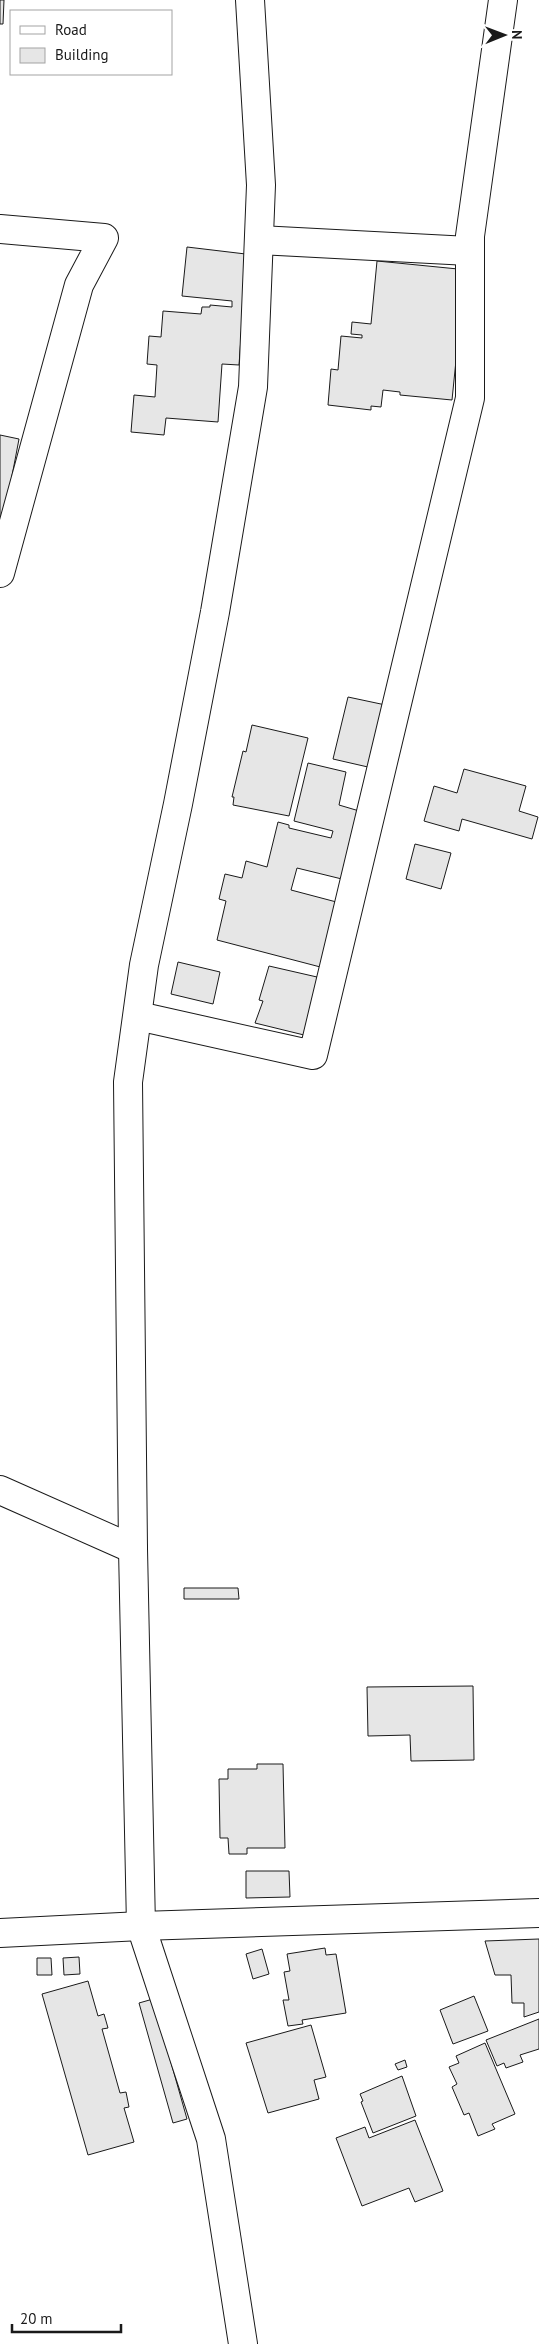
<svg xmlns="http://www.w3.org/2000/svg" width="539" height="2344" font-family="'PT Sans',sans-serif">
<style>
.building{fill:#e6e6e6;stroke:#1a1a1a}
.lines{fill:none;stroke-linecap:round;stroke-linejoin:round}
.street-casing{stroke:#1a1a1a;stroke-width:30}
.street{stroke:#fff;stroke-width:28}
</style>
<rect width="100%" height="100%" fill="#fff"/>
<g class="building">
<path d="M0,0H4L3,24H0Z"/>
<path d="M187,247L254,255L243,310L239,365L222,364L218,422L166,418L164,435L131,432L134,395L155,397L157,365L147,364L149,336L161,337L163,311L201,314L202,307H210V305L232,307V301L182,296Z"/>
<path d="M377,261L458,269L456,291H463L452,400L400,395V392L383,390L381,407L371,406V410L328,405L331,369L338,370L341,336L362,338V335L351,334L352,322L371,324Z"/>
<path d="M0,435L19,439L0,539Z"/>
<path d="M348,697L395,707L381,770L333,759Z"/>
<path d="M252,725L308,738L289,816L233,805L234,797H232L243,751L246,752Z"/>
<path d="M308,763L346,772L339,805L366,813L350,881L297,868L291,890L344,904L328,969L217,940L226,901L219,899L225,874L242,878L246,861L267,867L278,822L289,825V828L331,838L333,831L294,821Z"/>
<path d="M464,769L526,786L519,811L538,817L532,839L462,819L459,831L424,821L434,786L457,793Z"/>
<path d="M415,844L451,853L441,889L406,879Z"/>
<path d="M178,962L220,972L213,1004L171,994Z"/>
<path d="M269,966L317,977V980H319L304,1035L255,1023L263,1001L259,1000Z"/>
<path d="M184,1588H238L239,1599H184Z"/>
<path d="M473,1686L474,1760L411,1761L410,1735L368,1736L367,1687Z"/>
<path d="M257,1764H283L285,1848H247V1854H229L228,1838H220L219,1779H228V1769H257Z"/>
<path d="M246,1871H289L290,1897L246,1898Z"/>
<path d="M539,1939V2012L524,2017V2003H512L511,1975H495L485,1941Z"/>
<path d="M325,1948L326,1955L336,1954L346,2013L302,2020L303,2024L288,2026L283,2000H289L284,1972L290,1971L287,1954Z"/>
<path d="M262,1949L269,1974L253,1979L246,1954Z"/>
<path d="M79,1957L80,1974L64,1975L63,1958Z"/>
<path d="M37,1958H51L52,1975H37Z"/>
<path d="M88,1981L98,2016L104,2014L108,2028L102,2029L120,2093L126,2092L129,2107L124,2108L134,2142L88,2155L42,1994Z"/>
<path d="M474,1996L488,2031L453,2044L440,2010Z"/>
<path d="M153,1999L187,2119L173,2123L139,2003Z"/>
<path d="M539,2019V2049L520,2055L523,2062L506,2068L504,2063L497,2066L486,2040Z"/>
<path d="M311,2025L326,2077L314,2080L319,2099L268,2113L246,2043Z"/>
<path d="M485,2043L515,2114L492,2124L495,2129L478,2136L469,2113L464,2115L452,2087L457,2084L449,2067L459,2063L456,2056Z"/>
<path d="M405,2060L407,2067L398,2070L395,2064Z"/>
<path d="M402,2076L416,2116L373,2133L361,2102L363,2101L360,2094Z"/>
<path d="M415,2120L443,2191L415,2202L409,2188L362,2206L336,2138L365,2127L369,2138Z"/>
</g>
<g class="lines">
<defs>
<g id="street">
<path d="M0,229L104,238L79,285L0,573"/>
<path d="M259,240L469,251"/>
<path d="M138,1016L313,1055L470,398V236L503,0"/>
<path d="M0,1490L133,1549"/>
<path d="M0,1933L141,1926L539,1913"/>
<path d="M243,2344L211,2139L141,1926L133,1549L128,1082L144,965L178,804L215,612L253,387L261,185L250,0"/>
</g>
</defs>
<use href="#street" class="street-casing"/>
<use href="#street" class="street"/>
</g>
<rect x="10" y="10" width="162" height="65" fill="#ffffff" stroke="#a3a3a3"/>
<rect x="20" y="26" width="25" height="8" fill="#ffffff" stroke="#a3a3a3"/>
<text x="55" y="35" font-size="15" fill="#1a1a1a">Road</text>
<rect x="20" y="48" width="25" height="15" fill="#e6e6e6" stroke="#a3a3a3"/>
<text x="55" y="60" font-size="15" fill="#1a1a1a">Building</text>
<g transform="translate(504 35) rotate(89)" stroke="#ffffff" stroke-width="4" paint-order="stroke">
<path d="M0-4L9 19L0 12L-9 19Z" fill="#1a1a1a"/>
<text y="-8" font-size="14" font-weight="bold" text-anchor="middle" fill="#1a1a1a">N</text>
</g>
<path d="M12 2324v8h109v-8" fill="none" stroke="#1a1a1a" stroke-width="2.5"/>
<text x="20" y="2324" font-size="15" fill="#1a1a1a" stroke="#ffffff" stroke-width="4" paint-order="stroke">20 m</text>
</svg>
